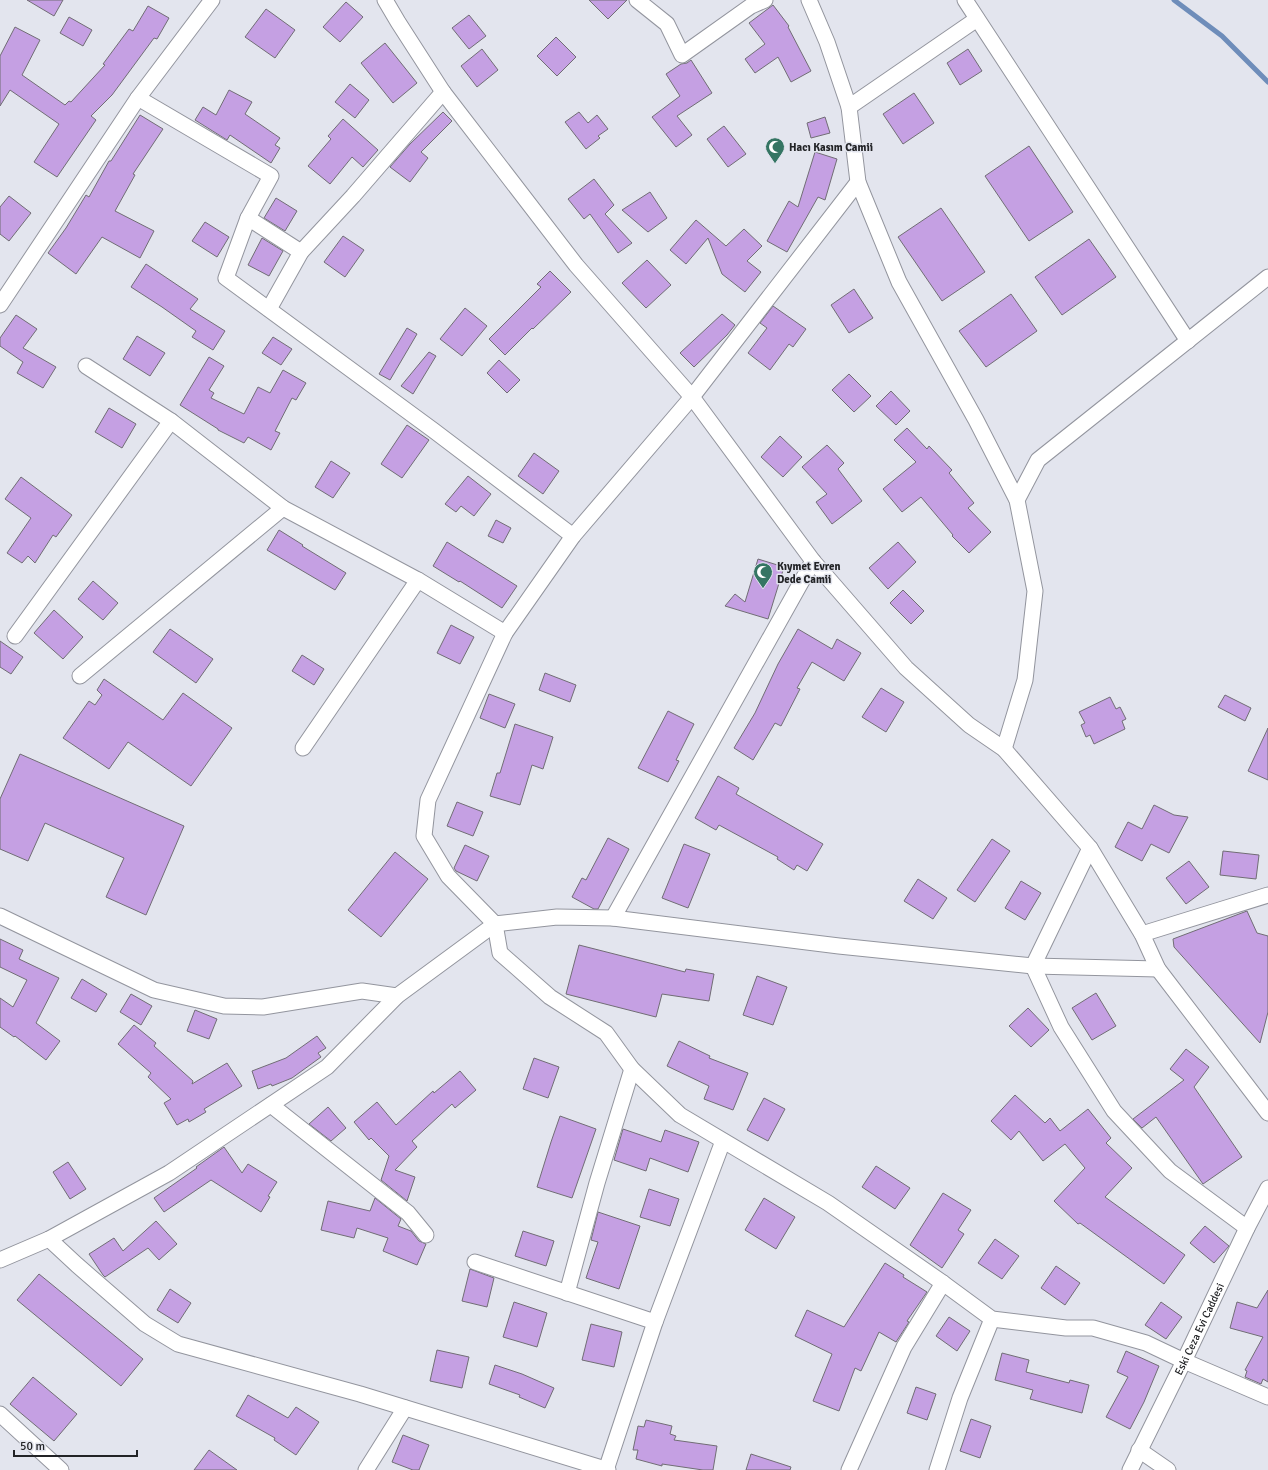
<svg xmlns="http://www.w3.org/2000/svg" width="1268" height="1470" font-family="Signika,sans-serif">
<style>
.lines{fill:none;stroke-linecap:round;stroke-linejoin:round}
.stream{stroke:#6e8dba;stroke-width:5}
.building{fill:#c5a0e3;stroke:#716d75}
.street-casing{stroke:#93959e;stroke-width:17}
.street{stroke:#fff;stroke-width:15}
.labels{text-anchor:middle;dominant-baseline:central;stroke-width:3;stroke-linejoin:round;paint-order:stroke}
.poi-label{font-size:11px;font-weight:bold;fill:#222326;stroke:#e3e5ee;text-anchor:start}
.street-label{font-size:11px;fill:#222326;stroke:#e3e5ee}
</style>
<rect width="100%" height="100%" fill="#e3e5ee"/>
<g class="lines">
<path class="stream" d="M1174,0L1222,36L1268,82"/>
</g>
<g class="building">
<path d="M27,0H63L54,16Z"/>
<path d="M589,0H627L608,19Z"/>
<path d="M346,2L363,17L340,42L323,27Z"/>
<path d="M773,5L789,26L788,27L811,71L791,82L778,57L755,73L745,59L765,44L749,23Z"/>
<path d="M148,6L169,18L157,39L154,38L112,95L91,116L96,120L57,177L34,162L59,124L10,90L0,106V56L15,27L40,40L22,75L65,105L69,101L71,102L105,65L103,64L129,29L133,31Z"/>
<path d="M266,9L295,30L275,58L245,37Z"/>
<path d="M469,15L486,36L469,49L452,28Z"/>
<path d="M69,17L92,30L83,46L60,33Z"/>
<path d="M556,37L576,57L557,76L537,56Z"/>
<path d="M385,43L417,83L393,103L361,63Z"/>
<path d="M482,49L498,70L477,87L461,66Z"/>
<path d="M968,49L982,71L960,85L947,63Z"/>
<path d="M691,60L712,93L677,116L692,135L676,147L652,117L680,96L666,74L681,64L687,63Z"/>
<path d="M350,84L369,100L355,118L335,102Z"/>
<path d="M229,90L252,102L245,114L280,138L275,145L280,148L271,163L230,135L227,140L195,120L203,107L216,115Z"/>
<path d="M914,93L934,123L903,144L883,114Z"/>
<path d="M443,112L452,121L421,152L428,158L410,182L390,167L410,144Z"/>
<path d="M579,112L588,123L597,115L608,129L598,136L600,138L586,149L565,122Z"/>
<path d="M140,115L163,129L133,174L135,175L115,211L154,231L140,258L102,237L76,274L48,253L66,228L86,195L89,197L109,161H111Z"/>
<path d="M825,117L830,133L811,138L807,123Z"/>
<path d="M343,119L378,150L363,167L352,157L330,184L308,166L331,139L328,136Z"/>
<path d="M724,126L746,154L728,167L707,139Z"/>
<path d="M1029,146L1073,212L1029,241L985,176Z"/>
<path d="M815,152L837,159L825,200L818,197L787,252L767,241L789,201L798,207Z"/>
<path d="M594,179L614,205L605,214L632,243L618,253L590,214L584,219L568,199Z"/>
<path d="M650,192L667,218L648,232L622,210Z"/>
<path d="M9,196L31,213L9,241L0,234V207Z"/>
<path d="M276,198L297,211L285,231L264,218Z"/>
<path d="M941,208L985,272L942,301L898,237Z"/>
<path d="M696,220L726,246L744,229L762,246L747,261L761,272L745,292L722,274L708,238L686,264L670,250Z"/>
<path d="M205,222L229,237L217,257L192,241Z"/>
<path d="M343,236L364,250L345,277L324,262Z"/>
<path d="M262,238L283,251L269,276L248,265Z"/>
<path d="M1089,239L1116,277L1062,315L1035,277Z"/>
<path d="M647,260L671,285L646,308L622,283Z"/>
<path d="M146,264L198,299L190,309L225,331L213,350L192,337L196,331L162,307L131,287Z"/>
<path d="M550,271L571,292L533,329L532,328L505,355L489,339L541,287L537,284Z"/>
<path d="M854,289L873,318L849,333L831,305Z"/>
<path d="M1011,294L1037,331L986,367L959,331Z"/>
<path d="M773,306L806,329L793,347L789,344L770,370L748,353L767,328L760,323Z"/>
<path d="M465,308L487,326L462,356L440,339Z"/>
<path d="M722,314L735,325L727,335L694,367L680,353Z"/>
<path d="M16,315L37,329L23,348L56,367L43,388L17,373L23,362L0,346V338Z"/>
<path d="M407,328L417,334L390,380L379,374Z"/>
<path d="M137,336L165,353L150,376L123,359Z"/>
<path d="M273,337L292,349L281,365L262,353Z"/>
<path d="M429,352L436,356L413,394L401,386Z"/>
<path d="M209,357L224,366L209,390L214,393L211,398L244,414L258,387L270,393L283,370L306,383L296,400L292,398L275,431L280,433L271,450L248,437L244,443L218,430V429L180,405Z"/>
<path d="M499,360L520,380L507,393L487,373Z"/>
<path d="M849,374L871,396L854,412L832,390Z"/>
<path d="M891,391L910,411L896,425L876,406Z"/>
<path d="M109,408L136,424L122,448L95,432Z"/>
<path d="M407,425L429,440L402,478L381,464Z"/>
<path d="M907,428L927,449L929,446L952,470L949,473L974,503L968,508L991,532L969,553L952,536L953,535L921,497L902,512L883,489L916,462L894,440Z"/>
<path d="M780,436L802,457L783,477L761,457Z"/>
<path d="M827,445L844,463L838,469L862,501L832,524L816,502L827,494L802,467Z"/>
<path d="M534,453L559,471L543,494L518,476Z"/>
<path d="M331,461L350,473L333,498L315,487Z"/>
<path d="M468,476L491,494L474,516L461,506L456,512L445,504Z"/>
<path d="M21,477L72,515L56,537L53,535L35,563L28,556L22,563L7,553L31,518L5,499Z"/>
<path d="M496,520L511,528L503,543L488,536Z"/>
<path d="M279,530L303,545L302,546L346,573L335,590L267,550Z"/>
<path d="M447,542L517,586L502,608L460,581L459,582L433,566Z"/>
<path d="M898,542L916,562L888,589L869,568Z"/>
<path d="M758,559L784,567L768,619L725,606L735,594L745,602Z"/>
<path d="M93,581L118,603L103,620L78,599Z"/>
<path d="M903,590L924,611L911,624L890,603Z"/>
<path d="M54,610L83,637L63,659L34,633Z"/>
<path d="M451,625L474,637L460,664L437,653Z"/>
<path d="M170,629L213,659L196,683L153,652Z"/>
<path d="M798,629L832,649L837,639L861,653L844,681L812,662L797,688L800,689L781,726L775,723L753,760L734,748L755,713L778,664Z"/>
<path d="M0,641L23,657L11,674L0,667Z"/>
<path d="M302,655L324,669L314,685L292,671Z"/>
<path d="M545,673L576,685L570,702L539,690Z"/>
<path d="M104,679L163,720L183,693L232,728L191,786L128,742L109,769L63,738L89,701L95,705L102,695L97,690Z"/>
<path d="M881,688L904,702L886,732L862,717Z"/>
<path d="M489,694L515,704L505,728L480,718Z"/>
<path d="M1225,695L1251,708L1245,721L1218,707Z"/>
<path d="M1110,697L1116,709L1120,707L1126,719L1122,721L1125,729L1094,744L1090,735L1086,737L1081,725L1085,723L1079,712Z"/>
<path d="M668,711L694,724L676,760L679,761L668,782L638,768Z"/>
<path d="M515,724L553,737L543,769L532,765L520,805L490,796L497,773H500Z"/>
<path d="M1268,728V780L1248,771Z"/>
<path d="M20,754L184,826L146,915L106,897L124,858L45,823L28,861L0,849V799Z"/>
<path d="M718,776L739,788L736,794L823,844L807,871L797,865L794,870L777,859L778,857L719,825L716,830L695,818Z"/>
<path d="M457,802L483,812L473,836L447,826Z"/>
<path d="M1154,805L1174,815L1188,817L1169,853L1151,844L1142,861L1115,847L1128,822L1142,829Z"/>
<path d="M608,838L629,849L598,909H594L572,897L582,878L586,880Z"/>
<path d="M992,839L1010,851L975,902L957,890Z"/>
<path d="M684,844L710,854L688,908L662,898Z"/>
<path d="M465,845L489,856L477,881L456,871L454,868Z"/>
<path d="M1223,851L1259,855L1256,879L1220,875Z"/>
<path d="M395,852L428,879L381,937L348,910Z"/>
<path d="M1189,861L1209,887L1186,904L1166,878Z"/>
<path d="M918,879L947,898L933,919L904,901Z"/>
<path d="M1021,881L1041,893L1025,920L1005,908Z"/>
<path d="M1247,911L1257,933L1268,936V1012L1260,1043L1174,947L1173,939Z"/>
<path d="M0,939L23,950L19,959L59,978L36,1023L60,1041L46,1060L15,1036L14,1037L0,1027V998L13,1007L27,980L0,967Z"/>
<path d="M579,945L685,972L686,969L714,974L709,1001L662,994L656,1017L566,994Z"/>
<path d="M757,976L787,987L773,1025L743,1015Z"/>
<path d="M82,979L107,994L96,1012L71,998Z"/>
<path d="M1096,993L1116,1026L1092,1040L1072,1008Z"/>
<path d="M131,994L152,1006L141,1025L120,1012Z"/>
<path d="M1028,1008L1049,1030L1031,1047L1009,1026Z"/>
<path d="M195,1010L217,1019L209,1039L187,1031Z"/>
<path d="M134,1025L156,1043L154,1046L193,1081L192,1084L227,1063L242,1086L204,1109L206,1112L189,1122L188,1119L177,1125L164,1103L171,1099L148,1077L151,1073L118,1044Z"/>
<path d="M317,1036L326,1048L318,1053L321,1057L292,1078L272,1086L271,1084L258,1089L252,1071L286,1058Z"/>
<path d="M679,1041L710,1056L709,1058L748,1073L733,1110L704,1099L709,1086L667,1066Z"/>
<path d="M1186,1049L1209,1067L1194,1087L1242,1157L1203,1184L1156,1117L1142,1128L1133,1119L1184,1080L1170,1069Z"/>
<path d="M534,1058L559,1067L548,1098L523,1089Z"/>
<path d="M460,1071L476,1090L455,1108L452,1104L412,1141L417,1147L395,1170L415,1177L407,1201L381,1180L389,1156L371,1138L369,1140L354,1122L377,1102L396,1125L433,1091L434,1093Z"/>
<path d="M1015,1095L1045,1123L1050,1118L1060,1131L1088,1109L1111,1138L1106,1143L1132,1168L1105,1197L1185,1255L1164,1284L1080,1223L1078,1224L1054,1201L1085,1168L1065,1144L1043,1161L1019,1131L1011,1140L991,1121Z"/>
<path d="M764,1098L785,1109L768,1141L747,1130Z"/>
<path d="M328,1107L346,1128L331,1141L309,1124Z"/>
<path d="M560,1116L596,1129L572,1198L537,1187L551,1142Z"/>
<path d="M623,1129L661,1142L665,1130L699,1142L688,1172L650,1158L646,1171L614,1160Z"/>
<path d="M224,1147L242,1173L248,1164L277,1182L268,1196L270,1197L261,1212L211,1180L164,1212L154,1198L197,1168L196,1167Z"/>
<path d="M68,1162L86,1189L70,1199L53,1172Z"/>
<path d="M876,1166L910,1188L895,1209L862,1187Z"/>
<path d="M649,1189L679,1199L670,1226L640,1217Z"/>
<path d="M943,1193L971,1210L958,1230L964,1234L942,1268L910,1245Z"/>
<path d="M375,1198L401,1219L398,1226L411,1231L419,1241L426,1244L417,1265L383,1251L388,1238L357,1228L354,1238L321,1230L328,1201L370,1211Z"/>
<path d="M764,1198L795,1217L776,1249L745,1230Z"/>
<path d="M598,1212L640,1226L619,1289L586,1278L598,1242L591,1240Z"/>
<path d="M156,1221L177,1244L159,1260L148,1248L105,1277L103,1275L89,1254L114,1238L123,1251Z"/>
<path d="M1205,1226L1229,1246L1214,1263L1190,1243Z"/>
<path d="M523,1231L554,1241L546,1266L515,1256Z"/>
<path d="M995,1239L1019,1256L1002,1279L978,1263Z"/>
<path d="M885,1263L904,1275L903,1277L927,1292L907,1321L909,1322L896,1342L879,1332L861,1371L855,1368L839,1411L813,1401L832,1354L795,1336L807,1310L844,1327Z"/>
<path d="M1056,1266L1080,1283L1065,1305L1041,1288Z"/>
<path d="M470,1269L494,1278L487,1307L462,1301Z"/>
<path d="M39,1274L143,1359L121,1386L17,1300Z"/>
<path d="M170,1289L191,1303L178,1323L157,1310Z"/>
<path d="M1268,1290V1382L1263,1379L1261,1384L1245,1377L1247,1371L1245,1370L1263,1337L1230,1328L1237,1302L1257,1308Z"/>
<path d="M514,1302L547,1313L537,1347L503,1337Z"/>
<path d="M1161,1302L1182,1317L1166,1339L1145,1325Z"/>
<path d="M949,1317L970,1331L957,1351L936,1336Z"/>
<path d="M591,1324L622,1332L614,1367L582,1360Z"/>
<path d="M437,1350L469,1357L462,1388L430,1381Z"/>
<path d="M1126,1351L1159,1366L1144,1402L1130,1429L1106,1417L1128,1377L1117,1372Z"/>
<path d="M1002,1353L1029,1360L1026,1372L1069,1383L1070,1380L1089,1385L1082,1413L1030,1399L1033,1390L995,1380Z"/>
<path d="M495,1365L522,1374L554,1388L545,1408L519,1397L520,1395L489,1384Z"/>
<path d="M33,1377L77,1414L54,1441L10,1404Z"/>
<path d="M916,1387L936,1394L927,1420L907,1413Z"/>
<path d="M248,1395L288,1418L296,1407L319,1422L296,1455L274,1440L275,1438L236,1416Z"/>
<path d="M971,1419L991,1426L980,1458L960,1451Z"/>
<path d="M646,1420L672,1426L670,1434L676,1436L674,1440L717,1446L713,1470H703L662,1464V1466L636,1459L638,1450H633L638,1426L644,1427Z"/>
<path d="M403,1435L429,1445L419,1470H413L392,1462Z"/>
<path d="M209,1450L237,1470H194Z"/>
<path d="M751,1454L791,1467L790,1470H746Z"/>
</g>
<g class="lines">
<defs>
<g id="street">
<path d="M385,0L398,22L443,92L576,265L692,397L813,561L906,668L969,725L1004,749L1090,848L1142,934L1158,969L1268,1113"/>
<path d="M637,0L667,24L682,55L751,6L765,0"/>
<path d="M809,0L827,42L849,107L858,182L899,282L976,420L1017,500L1035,591L1025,680L1004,749"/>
<path d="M965,0L1188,341"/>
<path d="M138,98L271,176L248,218"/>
<path d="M849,107L977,19"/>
<path d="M858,182L692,397L573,536L505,633L428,800L424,836L448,876L495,924L500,953L550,997L606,1033L632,1069L680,1115L828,1203L943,1283L992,1319L1066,1328H1093L1146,1343L1184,1361L1268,1397"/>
<path d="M301,252L248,218L226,278L433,430L573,536"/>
<path d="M0,305L138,98L212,0"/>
<path d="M269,309L301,252L353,196L443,92"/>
<path d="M86,366L171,421L283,508L418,580L505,633"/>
<path d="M1017,500L1038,460L1268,277"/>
<path d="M15,636L171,421"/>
<path d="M80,676L283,508"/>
<path d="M303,748L418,580"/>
<path d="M1090,848L1033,966L1061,1027L1114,1111L1170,1171L1247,1228"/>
<path d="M0,916L154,990L224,1006L263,1007L362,991L397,996"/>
<path d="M613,918L813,561"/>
<path d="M1142,934L1268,895"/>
<path d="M271,1105L408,1213L426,1235"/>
<path d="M49,1239L77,1265L145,1324L178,1344L360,1394L608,1470"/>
<path d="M0,1260L49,1239L169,1173L327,1067L397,996L495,924L557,917L613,918L839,946L1033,966L1158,969"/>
<path d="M475,1262L655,1322"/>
<path d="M567,1293L597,1183L632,1069"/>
<path d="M0,1414L61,1470"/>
<path d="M1139,1450L1168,1470"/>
<path d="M366,1470L405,1408"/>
<path d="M606,1470L655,1322L723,1141"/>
<path d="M849,1470L904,1347L943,1283"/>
<path d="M937,1470L960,1398L992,1319"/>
<path id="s1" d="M1130,1470L1184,1361L1247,1228L1268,1188"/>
</g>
</defs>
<use href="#street" class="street-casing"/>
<use href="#street" class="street"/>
</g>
<defs>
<symbol id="mosque-pin" viewBox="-11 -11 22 30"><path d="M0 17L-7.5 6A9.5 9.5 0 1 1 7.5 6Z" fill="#357563" stroke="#e3e5ee"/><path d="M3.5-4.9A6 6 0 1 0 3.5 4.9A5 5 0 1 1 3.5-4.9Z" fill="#fff"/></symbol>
</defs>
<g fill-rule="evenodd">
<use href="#mosque-pin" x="764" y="136" width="22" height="30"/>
<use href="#mosque-pin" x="752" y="561" width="22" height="30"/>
</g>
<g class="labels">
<g class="poi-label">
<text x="789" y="147">Hacı Kasım Camii</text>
<text x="777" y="566">Kıymet Evren<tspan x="777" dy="13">Dede Camii</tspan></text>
</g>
<g class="street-label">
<text stroke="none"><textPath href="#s1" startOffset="157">Eski Ceza Evi Caddesi</textPath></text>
</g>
</g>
<path d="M14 1450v6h123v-6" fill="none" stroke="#222326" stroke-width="2"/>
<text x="20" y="1450" font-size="12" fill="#222326" stroke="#e3e5ee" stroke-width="3" paint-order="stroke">50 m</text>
</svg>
